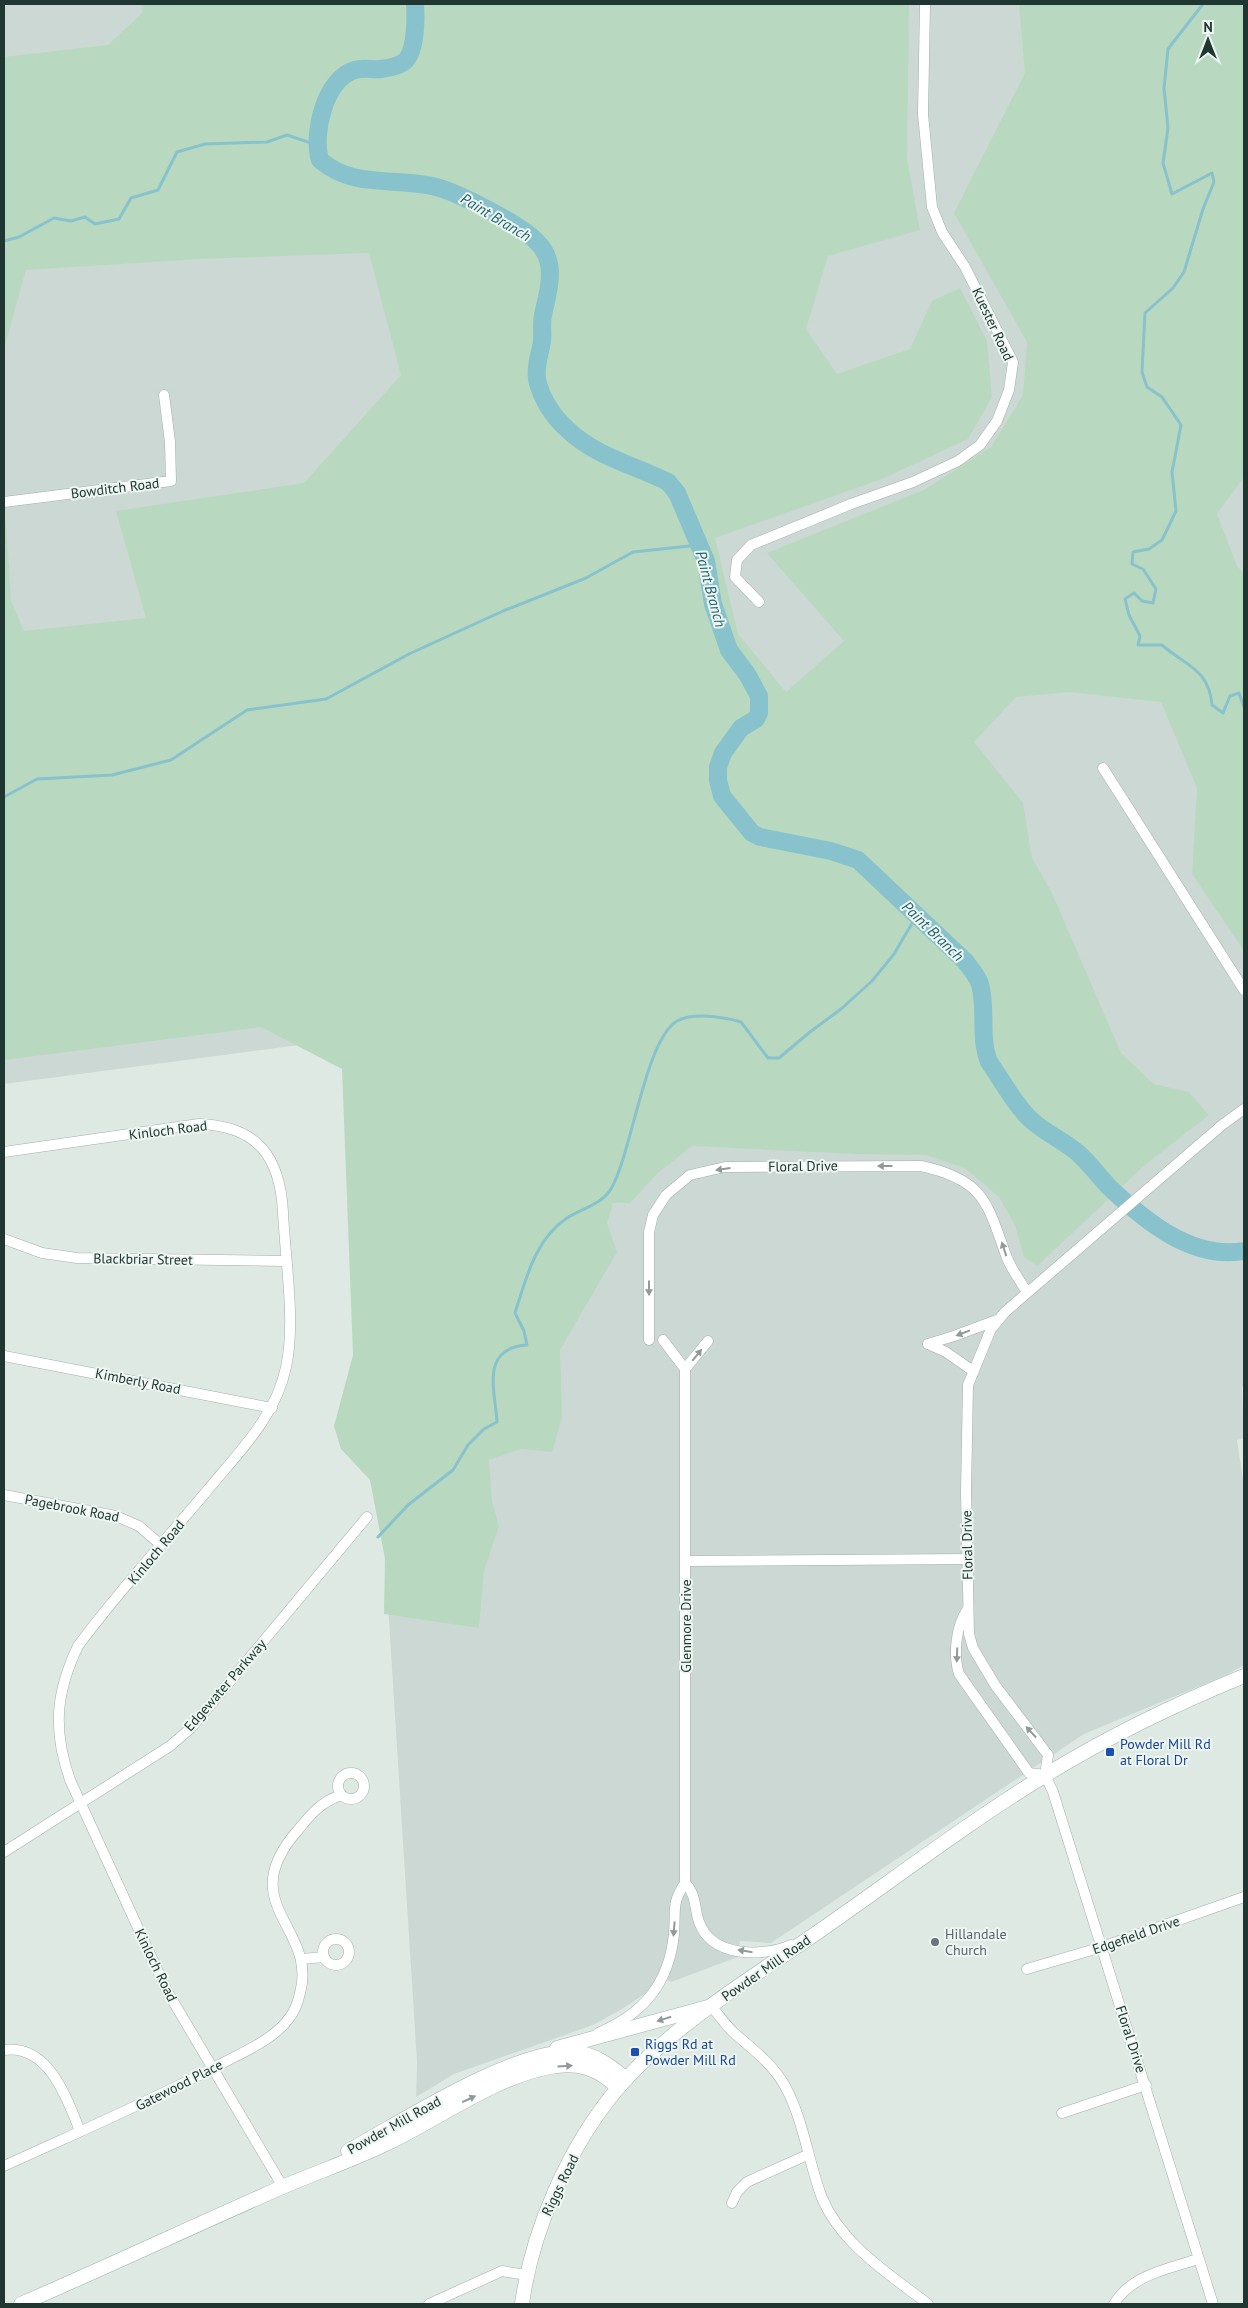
<svg xmlns="http://www.w3.org/2000/svg" width="1248" height="2308" font-family="'PT Sans',sans-serif">
<style>
.built{fill:#ccd8d3}
.green{fill:#b8d9c0}
.lines{fill:none;stroke-linecap:round;stroke-linejoin:round}
.stream{stroke:#88c2cc;stroke-width:3}
.river{stroke:#88c2cc;stroke-width:18}
.street-casing{stroke:#a1b0ab;stroke-width:11}
.secondary-casing{stroke:#9eb4ab;stroke-width:15}
.street{stroke:#fff;stroke-width:10}
.secondary{stroke:#fff;stroke-width:14}
.oneway{fill:#909b98}
.transit-dot{fill:#1a4fb4;stroke:#eef6f2;stroke-width:2}
.worship-dot{fill:#6b7280;stroke:#eef6f2;stroke-width:2}
.labels{text-anchor:middle;dominant-baseline:central;stroke-width:4;stroke-linejoin:round;paint-order:stroke}
.street-label{font-size:14px;fill:#203731;stroke:#eef6f2}
.transit-label{font-size:14px;fill:#164399;stroke:#eef6f2;text-anchor:start}
.worship-label{font-size:14px;fill:#5b616d;stroke:#eef6f2;text-anchor:start}
.water-label{font-size:15px;font-style:italic;fill:#1f636f;stroke:#eef6f2}
</style>
<rect width="100%" height="100%" fill="#dee9e4"/>
<path class="built" d="M4,4H1244V1384L1242,1387L1244,1438L1237,1440L1244,1487V1665L1226,1675L1084,1734L771,1943L740,1941L738,1957L671,1982L658,1976L646,1993L622,2009L593,2025L454,2074L416,2097L417,2062L352,1038L4,1084Z"/>
<path class="green" d="M141,4H909L907,159L920,230L828,256L806,329L837,374L910,349L932,301L960,288L987,341L992,397L968,439L882,479L715,538L738,634L786,692L844,641L767,553L924,490L991,447L1023,395L1027,342L954,213L1025,73L1019,4H1244V477L1217,514L1237,566L1244,574V951L1192,874L1197,788L1161,702L1070,692L1016,697L974,742L1023,803L1032,858L1051,891L1121,1053L1154,1084L1189,1092L1209,1115L1145,1165L1037,1266L1024,1257L1015,1225L999,1197L965,1168L926,1155L855,1154L692,1146L658,1173L630,1203H613L607,1223L617,1252L560,1350L562,1417L552,1452L521,1449L489,1460L492,1501L499,1526L484,1571L479,1628L384,1614L385,1559L370,1480L341,1449L334,1426L353,1355L342,1069L261,1027L4,1060V521H6L11,601L24,631L146,618L116,511L304,483L401,375L369,253L200,259L26,270L4,349V57L108,45L143,12Z"/>
<g class="lines">
<g class="stream">
<path d="M1203,4L1168,49L1164,88L1168,128L1163,163L1172,194L1212,173L1214,182L1203,209L1184,272L1173,288L1145,313L1142,372L1147,387L1162,397L1181,425L1172,472L1176,511L1162,540L1149,549L1133,552L1132,564L1143,569L1156,589L1153,603L1142,601L1134,593L1125,599L1129,615L1140,636L1138,645H1162C1186,666 1209,669 1212,705L1223,713L1230,696L1239,693L1244,707"/>
<path d="M4,241L19,237L54,218L71,221L85,217L95,224L119,219L131,198L158,190L177,152L205,144L267,142L287,135L317,145"/>
<path d="M4,797L37,779L112,775L171,760L247,710L326,699L409,654L503,611L586,578L633,552L699,545"/>
<path d="M378,1537L408,1505L453,1470L468,1445L484,1429L497,1422C495,1390 480,1348 527,1345L524,1331L515,1313C526,1279 535,1239 567,1218C581,1209 602,1204 611,1189C632,1153 645,1040 677,1021C693,1012 724,1017 741,1022L768,1058H779L810,1032L841,1009L872,981L894,954L917,915"/>
</g>
<path class="river" d="M415,4C416,18 416,49 406,60C401,66 389,68 381,69C373,70 363,67 355,70C325,78 312,134 320,160C354,189 392,177 432,186C456,191 522,225 538,243C558,263 548,292 543,315C541,324 543,333 542,341C540,355 535,365 537,379C541,398 553,417 568,430C595,456 636,466 668,482L677,493L706,561L713,604L729,650L747,674L759,696V713L756,719L741,728L723,753L718,767V780L722,796L752,833L760,837L831,851L858,860L965,961C970,968 977,975 980,984C987,1009 979,1037 989,1062C1002,1080 1013,1102 1029,1118C1043,1132 1063,1140 1078,1153C1089,1163 1099,1176 1109,1187C1145,1221 1192,1260 1244,1251"/>
<defs>
<g id="street">
<path d="M4,502L171,481L170,442L164,395"/>
<path d="M759,602L735,577L737,560L751,545L851,504L913,482L958,461L980,445L997,421L1009,390L1013,362L965,267L942,232L932,207L923,114L925,4"/>
<path d="M1103,768L1244,990"/>
<path d="M4,1152L199,1124C257,1126 280,1156 283,1212C285,1258 296,1323 286,1367C276,1417 237,1454 206,1492C163,1543 117,1593 78,1646C55,1694 53,1731 70,1780L167,1991L283,2187"/>
<path d="M4,1239L42,1253L77,1258L285,1261"/>
<path d="M649,1340V1232L653,1215L666,1195L690,1175L725,1167L921,1166C986,1180 987,1204 1007,1258C1012,1270 1020,1281 1027,1292"/>
<path d="M663,1340L685,1369V1883"/>
<path d="M928,1344L954,1336L997,1320"/>
<path d="M928,1344L946,1352L973,1371"/>
<path d="M4,1356L272,1408"/>
<path d="M685,1369L708,1341"/>
<path d="M4,1495L116,1516L139,1526L161,1545"/>
<path d="M687,1561L967,1559"/>
<path d="M967,1610C956,1626 953,1655 959,1674L1029,1773L1045,1775"/>
<circle cx="351" cy="1786" r="13"/>
<path d="M4,1852L170,1746L191,1728L367,1517"/>
<path d="M685,1883C697,1895 694,1908 699,1922C712,1958 763,1957 791,1945"/>
<circle cx="336" cy="1952" r="13"/>
<path d="M302,1959L324,1957"/>
<path d="M1027,1969L1102,1947L1244,1897"/>
<path d="M711,2006C718,2014 725,2024 733,2032C752,2049 772,2063 785,2086C804,2121 808,2161 822,2198C842,2245 889,2274 928,2304"/>
<path d="M598,2033C643,2014 669,1984 674,1934C676,1910 671,1904 685,1883"/>
<path d="M4,2050C49,2044 67,2099 80,2131"/>
<path d="M1062,2113L1146,2085"/>
<path d="M4,2166C76,2133 149,2102 219,2065C243,2052 274,2040 290,2017C296,2009 298,2002 300,1993C318,1927 232,1905 298,1830C311,1814 321,1802 341,1795"/>
<path d="M732,2203L737,2192L747,2182L807,2155"/>
<path d="M429,2304L502,2271L526,2275"/>
<path d="M1114,2304C1131,2275 1168,2269 1198,2259"/>
<path d="M1213,2304L1053,1792L1045,1775L1048,1755L995,1685L973,1648L969,1634L966,1492L968,1385L991,1329L1005,1312L1222,1125L1244,1109"/>
</g>
<g id="secondary">
<path d="M557,2048L708,2007"/>
<path d="M348,2151C401,2122 514,2049 573,2052C594,2053 611,2066 626,2079"/>
<path d="M21,2304C108,2266 194,2226 280,2188C317,2172 356,2159 392,2141C441,2117 496,2077 550,2067C578,2062 598,2068 618,2088"/>
<path d="M522,2304C532,2230 569,2146 618,2088C671,2026 752,1978 818,1932C893,1880 966,1824 1044,1776C1109,1736 1173,1705 1244,1676"/>
</g>
</defs>
<use href="#street" class="street-casing"/>
<use href="#secondary" class="secondary-casing"/>
<use href="#street" class="street"/>
<use href="#secondary" class="secondary"/>
</g>
<defs><path id="oneway-solid" d="M-6-.8H1V-3.2L6.5 0L1 3.2V.8H-6Z" transform="scale(1.25)"/></defs>
<g class="oneway">
<use href="#oneway-solid" transform="translate(885 1166) rotate(180)"/>
<use href="#oneway-solid" transform="translate(723 1169) rotate(172)"/>
<use href="#oneway-solid" transform="translate(1004 1249) rotate(-108)"/>
<use href="#oneway-solid" transform="translate(649 1288) rotate(90)"/>
<use href="#oneway-solid" transform="translate(963 1333) rotate(159)"/>
<use href="#oneway-solid" transform="translate(697 1355) rotate(-51)"/>
<use href="#oneway-solid" transform="translate(957 1655) rotate(92)"/>
<use href="#oneway-solid" transform="translate(1031 1732) rotate(-133)"/>
<use href="#oneway-solid" transform="translate(674 1929) rotate(95)"/>
<use href="#oneway-solid" transform="translate(745 1951) rotate(-171)"/>
<use href="#oneway-solid" transform="translate(664 2019) rotate(163)"/>
<use href="#oneway-solid" transform="translate(565 2066) rotate(-4)"/>
<use href="#oneway-solid" transform="translate(469 2099) rotate(-25)"/>
</g>
<g class="transit-dot">
<rect x="1105" y="1747" width="10" height="10" rx="2.5"/>
<rect x="630" y="2047" width="10" height="10" rx="2.5"/>
</g>
<circle class="worship-dot" cx="935" cy="1942" r="5"/>
<g class="labels">
<g class="street-label">
<text transform="translate(993 324) rotate(65)">Kuester Road</text>
<text transform="translate(115 488) rotate(-7)">Bowditch Road</text>
<text transform="translate(168 1130) rotate(-7)">Kinloch Road</text>
<text transform="translate(803 1166) rotate(-1)">Floral Drive</text>
<text transform="translate(143 1259) rotate(1)">Blackbriar Street</text>
<text transform="translate(138 1381) rotate(11)">Kimberly Road</text>
<text transform="translate(72 1508) rotate(11)">Pagebrook Road</text>
<text transform="translate(967 1545) rotate(-91)">Floral Drive</text>
<text transform="translate(156 1552) rotate(-50)">Kinloch Road</text>
<text transform="translate(686 1626) rotate(-90)">Glenmore Drive</text>
<text transform="translate(225 1685) rotate(-49)">Edgewater Parkway</text>
<text transform="translate(1136 1935) rotate(-19)">Edgefield Drive</text>
<text transform="translate(156 1965) rotate(64)">Kinloch Road</text>
<text transform="translate(766 1968) rotate(-35)">Powder Mill Road</text>
<text transform="translate(1131 2039) rotate(72)">Floral Drive</text>
<text transform="translate(179 2085) rotate(-27)">Gatewood Place</text>
<text transform="translate(394 2125) rotate(-29)">Powder Mill Road</text>
<text transform="translate(560 2185) rotate(-64)">Riggs Road</text>
</g>
<g class="transit-label">
<text x="1120" y="1744">Powder Mill Rd<tspan x="1120" dy="16">at Floral Dr</tspan></text>
<text x="645" y="2044">Riggs Rd at<tspan x="645" dy="16">Powder Mill Rd</tspan></text>
</g>
<g class="worship-label">
<text x="945" y="1934">Hillandale<tspan x="945" dy="16">Church</tspan></text>
</g>
<g class="water-label">
<text transform="translate(496 217) rotate(31)">Paint Branch</text>
<text transform="translate(711 589) rotate(75)">Paint Branch</text>
<text transform="translate(933 931) rotate(44)">Paint Branch</text>
</g>
</g>
<rect width="1248" height="2308" fill="none" stroke="#203731" stroke-width="10"/>
<g transform="translate(1208 40)" stroke="#eef6f2" stroke-width="4" paint-order="stroke">
<path d="M0-4L9 19L0 12L-9 19Z" fill="#203731"/>
<text y="-8" font-size="14" font-weight="bold" text-anchor="middle" fill="#203731">N</text>
</g>
</svg>
